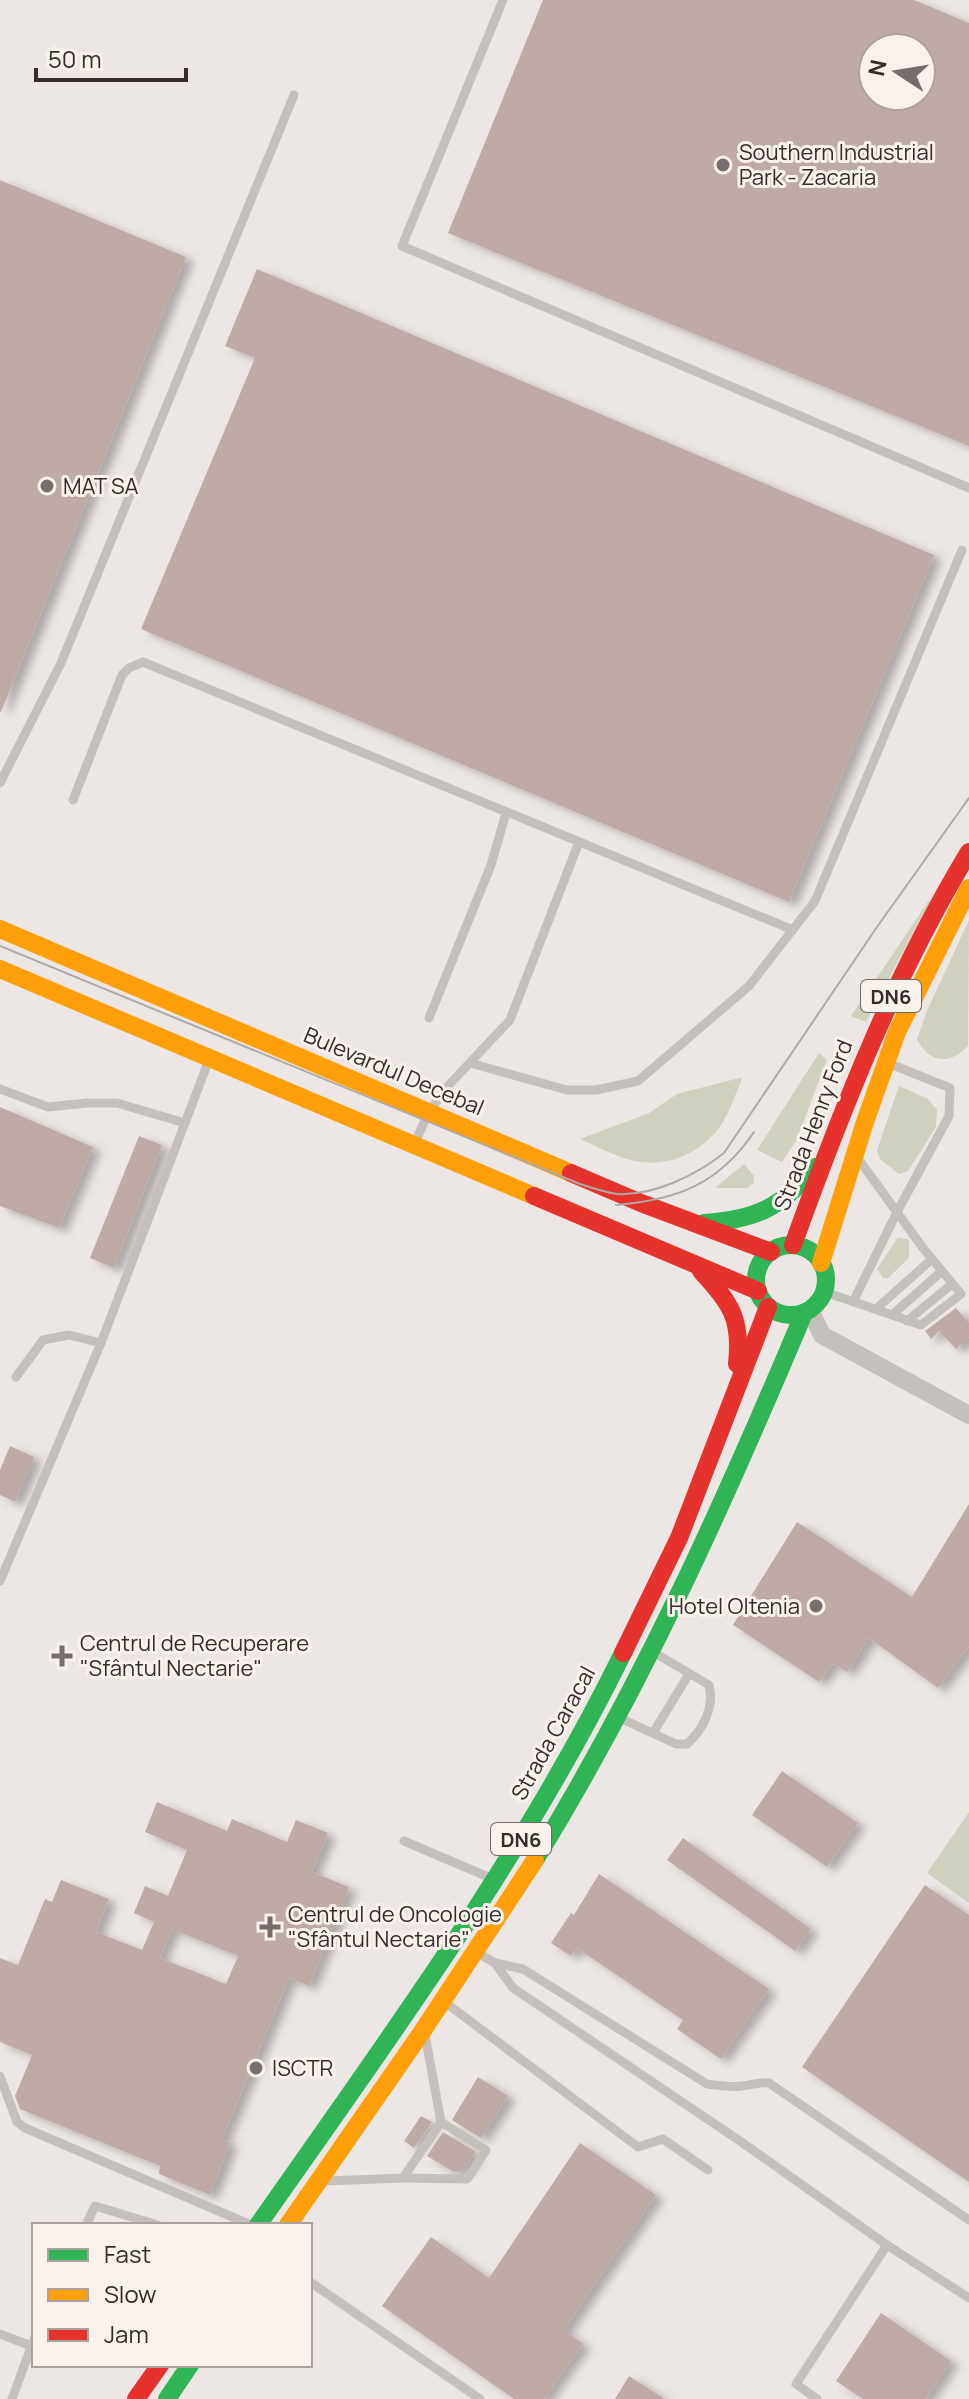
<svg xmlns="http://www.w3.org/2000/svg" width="969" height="2399" font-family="Manrope,sans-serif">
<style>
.green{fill:#d0d0bf}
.building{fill:#beaaa7;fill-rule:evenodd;filter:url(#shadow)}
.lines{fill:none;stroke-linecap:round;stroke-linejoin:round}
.lane{stroke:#c6c0bd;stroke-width:9}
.street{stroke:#c6c0bd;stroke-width:18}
.fast{stroke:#30b455;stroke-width:18}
.slow{stroke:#ff9f0a;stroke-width:18}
.jam{stroke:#e5322d;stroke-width:18}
.tram{stroke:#aea9a7;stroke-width:2}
.poi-dot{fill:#766d6c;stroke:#f8f1ec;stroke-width:3}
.labels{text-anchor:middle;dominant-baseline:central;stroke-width:6;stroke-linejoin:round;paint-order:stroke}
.shield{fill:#f8f1ec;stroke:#716765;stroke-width:2}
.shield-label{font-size:20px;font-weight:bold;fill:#372c2b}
.poi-label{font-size:22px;fill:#372c2b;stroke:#f8f1ec;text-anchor:start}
.street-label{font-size:22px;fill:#372c2b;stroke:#f8f1ec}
</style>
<defs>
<filter id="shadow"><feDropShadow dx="8" dy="4.5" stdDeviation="4" flood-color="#0004"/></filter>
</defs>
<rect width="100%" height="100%" fill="#ece7e4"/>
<g class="green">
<path d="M934,893L866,1022L851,1016Z"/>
<path d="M969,920L968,1046C950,1065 929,1064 917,1039L926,1013Z"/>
<path d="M819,1053L827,1060L796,1141L782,1162L757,1150Z"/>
<path d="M743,1077C734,1096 727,1123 711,1137C690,1158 660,1168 631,1160C614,1156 596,1146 580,1139L649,1113L677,1094Z"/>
<path d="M899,1086L928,1099L937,1110L936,1127L908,1171L899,1174L880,1159L877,1150Z"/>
<path d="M744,1164L754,1176V1183L747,1188H715Z"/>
<path d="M898,1237L909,1240V1258L888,1278H883L877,1269Z"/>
<path d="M969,1812V1903L927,1873Z"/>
</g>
<g class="building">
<path d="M543,0H914L969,23V446L448,233ZM873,48H921V96H873Z"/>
<path d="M0,180L186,257L1,712H0Z"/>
<path d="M257,269L934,555L789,902L141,629L255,358L225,346Z"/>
<path d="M0,1107L93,1147L59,1228L0,1206Z"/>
<path d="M139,1136L162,1145L114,1268L90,1258Z"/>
<path d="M956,1308L969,1323V1337L956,1349L939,1331L931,1339L925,1331Z"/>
<path d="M10,1446L34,1457L15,1502L0,1495V1470Z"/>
<path d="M969,1504V1646L938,1688L869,1638L847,1672L833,1663L819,1682L733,1625L797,1522L912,1597Z"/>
<path d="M782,1771L858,1823L827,1867L752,1815Z"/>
<path d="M157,1802L227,1831L232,1819L287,1842L296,1820L328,1833L312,1872L349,1887L309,1986L289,1978L222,2139L230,2143L210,2195L159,2174L160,2166L20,2109L15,2096L32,2055L0,2042V1958L18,1965L45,1899L52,1902L61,1880L109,1899L96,1932L142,1950L154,1922L134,1913L145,1886L168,1896L187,1850L145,1832ZM172,1929L238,1956L226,1984L160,1958Z"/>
<path d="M683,1838L811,1929L795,1951L667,1860Z"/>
<path d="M599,1874L769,1989L721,2059L677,2029L683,2020L577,1948L571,1956L551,1943L571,1913L574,1915Z"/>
<path d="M925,1885L969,1915V2182L802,2067Z"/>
<path d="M478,2077L508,2096L481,2138L452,2120Z"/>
<path d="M421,2116L432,2122L414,2148L404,2141Z"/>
<path d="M443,2132L476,2152L463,2171H452L427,2156Z"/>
<path d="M580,2143L656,2195L564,2330L583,2344L544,2399H514L382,2306L431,2237L489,2278Z"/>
<path d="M881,2313L951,2361L926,2399H863L836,2381Z"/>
<path d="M629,2376L665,2399H615Z"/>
</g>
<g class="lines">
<g class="lane">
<path d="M503,0L402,246L969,488"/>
<path d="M0,783L61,663L294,95"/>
<path d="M73,800L122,675L129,668L143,662L793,930"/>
<path d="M429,1018L491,865L506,813"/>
<path d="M470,1063L567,1090H596L638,1081L749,986L815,901L962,550"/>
<path d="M0,1089L48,1107L87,1103H117L185,1123"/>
<path d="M416,1140L429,1112L447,1087L510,1020L579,842"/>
<path d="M825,1292L921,1325L961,1294L923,1248L859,1160"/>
<path d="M853,1302L897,1212L949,1116L950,1088L888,1063"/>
<path d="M876,1309L932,1259"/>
<path d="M892,1315L942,1271"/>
<path d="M907,1321L952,1284"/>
<path d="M16,1377L43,1340L69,1335L101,1343"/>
<path d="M0,1581L101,1343L209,1060"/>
<path d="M620,1718L676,1744H687C703,1730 715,1706 709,1685L655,1653"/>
<path d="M653,1733L689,1674"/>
<path d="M404,1841L493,1879"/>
<path d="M478,1953L495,1963L523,1969L707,2084C718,2085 730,2088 742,2086C752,2085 758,2082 769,2083L969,2220"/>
<path d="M495,1963L513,1988L740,2141L887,2245L796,2384L817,2399"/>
<path d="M446,2003L638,2147L663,2139L708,2170"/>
<path d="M0,2076L17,2122L25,2128L251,2225"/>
<path d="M403,2178L467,2179L486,2150L441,2122"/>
<path d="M326,2181L403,2178L441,2122L426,2040"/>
<path d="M86,2225L95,2206L158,2225"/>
<path d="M887,2245L969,2298"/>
<path d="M310,2282L480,2399"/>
<path d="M0,2334L31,2346"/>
<path d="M12,2399L34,2339"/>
</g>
<path class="street" d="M810,1310L822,1335L969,1415"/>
<g class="fast">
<path d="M704,1223C756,1220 782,1207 815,1167"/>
<circle cx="791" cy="1280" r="35"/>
<path d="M535,1860C642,1686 725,1501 804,1313"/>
<path d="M258,2225C388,2039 523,1857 623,1653"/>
<path d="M167,2399L190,2365"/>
</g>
<g class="slow">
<path d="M0,929L571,1173"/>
<path d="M0,969L534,1196"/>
<path d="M821,1263L865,1122L897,1032L969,888"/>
<path d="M288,2225L424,2029L535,1860"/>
</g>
<g class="jam">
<path d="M571,1173L641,1203L771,1252"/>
<path d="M534,1196L758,1291"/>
<path d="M793,1245C842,1109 894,976 969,852"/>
<path d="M701,1271C731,1303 742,1319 737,1364"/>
<path d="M623,1653L679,1538L768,1307"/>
<path d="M136,2399L160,2365"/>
</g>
<g class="tram">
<path d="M0,946L580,1184C592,1188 604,1192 617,1194C654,1196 696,1175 724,1153L877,927L969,798"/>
<path d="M616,1205C677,1200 719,1184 754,1132"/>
</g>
</g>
<g class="poi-dot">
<circle cx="723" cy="165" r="8"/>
<circle cx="47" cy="486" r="8"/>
<circle cx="816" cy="1606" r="8"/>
<path d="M58 1644h8v8h8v8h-8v8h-8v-8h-8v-8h8z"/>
<path d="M266 1915h8v8h8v8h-8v8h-8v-8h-8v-8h8z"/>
<circle cx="256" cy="2068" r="8"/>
</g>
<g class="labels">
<g class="shield">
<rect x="861" y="980" width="60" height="32" rx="6"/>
<rect x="491" y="1823" width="60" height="32" rx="6"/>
</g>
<g class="shield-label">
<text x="891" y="996">DN6</text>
<text x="521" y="1839">DN6</text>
</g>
<g class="poi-label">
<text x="739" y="152">Southern Industrial<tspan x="739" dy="25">Park - Zacaria</tspan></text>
<text x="63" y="486">MAT SA</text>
<text x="800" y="1606" text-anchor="end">Hotel Oltenia</text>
<text x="80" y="1643">Centrul de Recuperare<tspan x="80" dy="25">"Sfântul Nectarie"</tspan></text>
<text x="288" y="1914">Centrul de Oncologie<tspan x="288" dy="25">"Sfântul Nectarie"</tspan></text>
<text x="272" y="2068">ISCTR</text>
</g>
<g class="street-label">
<text transform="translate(394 1071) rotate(23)">Bulevardul Decebal</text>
<text transform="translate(813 1125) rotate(-69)">Strada Henry Ford</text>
<text transform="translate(553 1733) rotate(-61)">Strada Caracal</text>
</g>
</g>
<rect x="32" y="2223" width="280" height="144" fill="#f8f1ec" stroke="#aba29f" stroke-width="2"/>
<rect x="48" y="2249" width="40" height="12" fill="#30b455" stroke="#aba29f" stroke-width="2"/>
<text x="104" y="2263" font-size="24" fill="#372c2b">Fast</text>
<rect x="48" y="2289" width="40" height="12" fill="#ff9f0a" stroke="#aba29f" stroke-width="2"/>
<text x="104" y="2303" font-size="24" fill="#372c2b">Slow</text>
<rect x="48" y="2329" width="40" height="12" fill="#e5322d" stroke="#aba29f" stroke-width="2"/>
<text x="104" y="2343" font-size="24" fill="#372c2b">Jam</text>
<g transform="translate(897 72) rotate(282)"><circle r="38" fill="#f8f1ec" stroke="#aba29f" stroke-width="2"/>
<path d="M0-6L14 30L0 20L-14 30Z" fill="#766d6c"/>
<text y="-12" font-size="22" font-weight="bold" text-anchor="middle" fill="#372c2b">N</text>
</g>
<path d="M36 68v12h150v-12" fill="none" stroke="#372c2b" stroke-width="4"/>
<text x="48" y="68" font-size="24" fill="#372c2b" stroke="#f8f1ec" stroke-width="6" paint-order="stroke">50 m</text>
</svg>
